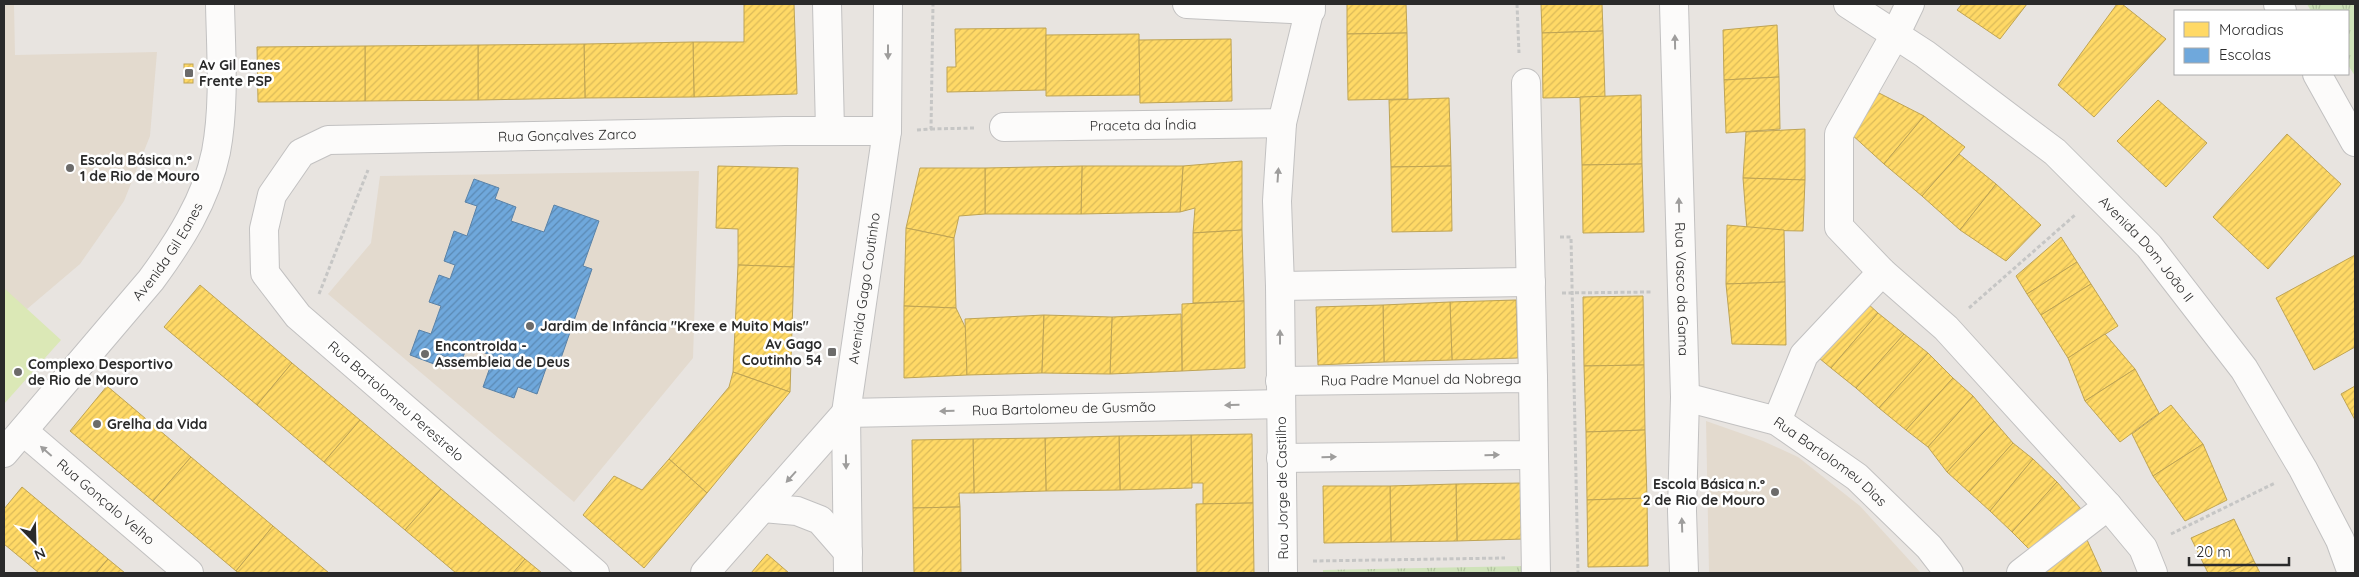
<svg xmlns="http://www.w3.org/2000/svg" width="2359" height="577" font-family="Quicksand,sans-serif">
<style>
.education{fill:#e3dace}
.park{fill:url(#park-tufts)}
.pitch{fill:#dbe8b6}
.homes{fill:url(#homes-hatch);stroke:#bfa454}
.schools{fill:url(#schools-hatch);stroke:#5a82a7}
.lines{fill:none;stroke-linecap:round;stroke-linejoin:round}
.minor-casing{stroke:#c2c1c1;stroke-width:30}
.path{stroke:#c6c6c5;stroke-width:3;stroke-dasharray:4 2.5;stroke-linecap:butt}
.minor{stroke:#fcfbfa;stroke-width:28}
.oneway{fill:#9e9d9c}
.poi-dot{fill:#6c6b6a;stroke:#fff;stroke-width:2}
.labels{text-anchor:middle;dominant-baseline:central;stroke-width:5;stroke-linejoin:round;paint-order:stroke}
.poi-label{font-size:14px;font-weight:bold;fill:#2a2a2a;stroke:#fff;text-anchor:start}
.street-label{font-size:14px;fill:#2a2a2a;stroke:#fff}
</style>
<defs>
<pattern id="park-tufts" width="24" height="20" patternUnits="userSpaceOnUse" patternTransform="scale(1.25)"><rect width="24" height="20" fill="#cfe3b9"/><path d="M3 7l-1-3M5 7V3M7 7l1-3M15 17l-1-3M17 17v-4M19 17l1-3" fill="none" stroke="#b2c39f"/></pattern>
<pattern id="homes-hatch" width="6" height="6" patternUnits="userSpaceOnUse" patternTransform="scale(1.25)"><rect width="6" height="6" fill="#ffd966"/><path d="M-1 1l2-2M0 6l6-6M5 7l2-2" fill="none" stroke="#dbba59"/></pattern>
<pattern id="schools-hatch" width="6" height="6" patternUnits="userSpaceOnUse" patternTransform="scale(1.25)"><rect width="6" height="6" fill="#6fa8dc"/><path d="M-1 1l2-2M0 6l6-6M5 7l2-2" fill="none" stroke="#5b89b3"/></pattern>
</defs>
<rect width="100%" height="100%" fill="#e8e4e0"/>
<g class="education">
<path d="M4,4H14L15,55L157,52L150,136L124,201L80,264L27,309L4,290Z"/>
<path d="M699,171L693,358L574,502L328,294L371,243L380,176Z"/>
<path d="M1706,421L1763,441L1798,457L1860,506L1921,573H1709Z"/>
</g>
<g class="park">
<path d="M2307,4H2355V76L2348,65V11H2311Z"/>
<path d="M1523,566V573H1323V570Z"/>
</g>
<path class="pitch" d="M4,288L61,340L4,404Z"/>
<g class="homes">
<path d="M744,4H794L797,94L694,97L693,42H744Z"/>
<path d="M1347,4H1406L1407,33L1347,34Z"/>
<path d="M1541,4H1602L1603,31L1542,33Z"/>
<path d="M1962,4H2027L2000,39L1957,10Z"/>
<path d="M2117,4H2122L2166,39L2094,117L2058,85Z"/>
<path d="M1777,25L1779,77L1724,80L1723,30Z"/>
<path d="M1046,28V90L947,92V67H956L955,29Z"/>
<path d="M1603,31L1605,97L1543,98L1542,33Z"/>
<path d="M1407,33L1408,99L1348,100L1347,34Z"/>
<path d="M1139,34L1140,95L1046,96V35Z"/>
<path d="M1231,39L1232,101L1140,103L1139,40Z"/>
<path d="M693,42L694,97L585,98L584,44Z"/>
<path d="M584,44L585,98L478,100V45Z"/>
<path d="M478,45V100L365,101V46Z"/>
<path d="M365,46V101L258,102L257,47Z"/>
<rect x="184" y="64" width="9" height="19"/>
<path d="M1779,77L1780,129L1726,133L1724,80Z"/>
<path d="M1879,93L1924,116L1884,164L1850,133Z"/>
<path d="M1641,95L1642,164L1582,165L1580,97Z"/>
<path d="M1449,98L1451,166L1391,167L1389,100Z"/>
<path d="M2158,100L2207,143L2166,187L2117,141Z"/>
<path d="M1924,116L1965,147L1922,196L1884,164Z"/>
<path d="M1805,129V180L1743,178L1746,132Z"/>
<path d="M2287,134L2341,184L2268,269L2213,217Z"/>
<path d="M1959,154L1996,184L1960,230L1922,196Z"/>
<path d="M1242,161V230L1193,233L1195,208L1180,212L1183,166Z"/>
<path d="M1642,164L1644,232L1583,233L1582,165Z"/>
<path d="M718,166L798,168L794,267L738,265V229L716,228Z"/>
<path d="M1082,166H1183L1180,212L1081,214Z"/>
<path d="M1082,166L1081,214H985V168Z"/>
<path d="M1451,166L1452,231L1392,232L1391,167Z"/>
<path d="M920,168H985V214L959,216L954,238L906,228Z"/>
<path d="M1743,178L1805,180L1803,231L1747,230Z"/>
<path d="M1996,184L2041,225L2006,261L1960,230Z"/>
<path d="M1727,225L1784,230L1785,282L1726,284Z"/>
<path d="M906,228L954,238L956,308L904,306Z"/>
<path d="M1242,230L1244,301L1193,303V233Z"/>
<path d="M2061,237L2077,262L2027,294L2016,276Z"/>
<path d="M2355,255V347L2314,370L2276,298Z"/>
<path d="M2077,262L2091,284L2041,315L2027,294Z"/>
<path d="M738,265L794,267L790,392L733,372Z"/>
<path d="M1785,282L1786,345L1732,344L1726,284Z"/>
<path d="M2091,284L2118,326L2068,358L2041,315Z"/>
<path d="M200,285L292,363L257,405L164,327Z"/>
<path d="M1855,292L1878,313L1831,368L1807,348Z"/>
<path d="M1643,296L1644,365L1584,366L1583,297Z"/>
<path d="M1516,300L1518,358L1452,360L1450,302Z"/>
<path d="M1244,301L1245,368L1182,371V304Z"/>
<path d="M1450,302L1452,360L1384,362L1383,305Z"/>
<path d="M1383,305L1384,362L1318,365L1316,307Z"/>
<path d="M904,306L956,308L966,329L967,375L904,378Z"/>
<path d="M1878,313L1904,334L1856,388L1831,368Z"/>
<path d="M1181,314L1182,371L1110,374L1112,317Z"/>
<path d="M1044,315L1042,373L967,375L965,319Z"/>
<path d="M1044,315L1112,317L1110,374L1042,373Z"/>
<path d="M1904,334L1928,353L1879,408L1856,388Z"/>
<path d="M2105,334L2135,369L2085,401L2068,358Z"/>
<path d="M1928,353L1953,378L1906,430L1879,408Z"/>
<path d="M292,363L360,420L324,462L257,405Z"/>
<path d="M1644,365L1645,430L1586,432L1584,366Z"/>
<path d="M2135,369L2159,413L2120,442L2085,401Z"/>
<path d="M733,372L790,392L707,493L669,459L729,387Z"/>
<path d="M1953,378L1973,396L1928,447L1906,430Z"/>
<path d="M107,386L191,457L153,501L70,431Z"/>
<path d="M2355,386V420L2341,394Z"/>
<path d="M1973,396L1994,421L1947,472L1928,447Z"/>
<path d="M2171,405L2203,444L2153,476L2132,434Z"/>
<path d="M360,420L441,489L405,530L324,462Z"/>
<path d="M1994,421L2013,443L1969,492L1947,472Z"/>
<path d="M1645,430L1647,498L1587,500L1586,432Z"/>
<path d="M1252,434L1253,503L1203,504V483H1191V435Z"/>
<path d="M1191,435L1192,488L1120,490L1119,436Z"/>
<path d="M1119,436L1120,490L1046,491L1045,438Z"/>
<path d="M1045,438L1046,491L974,493L973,439Z"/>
<path d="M973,439L974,493H959L960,507L913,508L912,440Z"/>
<path d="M2013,443L2033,459L1990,511L1969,492Z"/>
<path d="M2203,444L2227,500L2185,521L2153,476Z"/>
<path d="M191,457L273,526L236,571L153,501Z"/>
<path d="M669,459L707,493L644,568L583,515L614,476L642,490Z"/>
<path d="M2033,459L2057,482L2012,532L1990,511Z"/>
<path d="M2057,482L2081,509L2038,558L2012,532Z"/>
<path d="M1523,483L1524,539L1457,541L1456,484Z"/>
<path d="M1456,484L1457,541L1391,542L1390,486Z"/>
<path d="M1323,486H1390L1391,542L1324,543Z"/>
<path d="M22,487L108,559L96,573H39L4,544V509Z"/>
<path d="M441,489L525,559L513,573H456L405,530Z"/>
<path d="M1647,498L1648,566L1588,567L1587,500Z"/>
<path d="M1253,503L1254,573H1197L1196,504Z"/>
<path d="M960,507L961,573H914L913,508Z"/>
<path d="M2234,519L2254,561L2227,573H2208L2191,538Z"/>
<path d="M273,526L329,573H239L236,571Z"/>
<path d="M2083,531L2102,573H2044L2042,567Z"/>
<path d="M767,554L789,573H751Z"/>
<path d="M108,559L125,573H96Z"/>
<path d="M525,559L542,573H513Z"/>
<path d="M2254,561L2260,573H2227Z"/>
</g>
<path class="schools" d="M474,179L499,188L495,199L516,207L511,221L544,232L554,205L599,221L583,266L592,269L560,361L550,357L537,394L518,387L514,398L483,387L494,356L467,347L461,362L438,354L434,364L410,355L419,330L431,334L441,306L429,302L439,275L450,279L455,265L444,261L454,231L467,236L477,206L465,202Z"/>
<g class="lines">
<defs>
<g id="minor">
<path d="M827,4L830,130"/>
<path d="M1187,4L1311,10"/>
<path id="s1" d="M1674,4L1685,397L1682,511L1684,573"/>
<path id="s2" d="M1848,4L1925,54L2055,152L2149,246L2244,369L2303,469L2340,540L2352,573"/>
<path d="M1910,4L1896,33L1839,134V227L1882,272L1946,328L2108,506L2143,548L2153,573"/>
<path d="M2278,4L2282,11"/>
<path d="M2317,74L2355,142"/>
<path d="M1526,83L1533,378"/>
<path id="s3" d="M1004,127L1282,123"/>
<path d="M1280,286L1531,282"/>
<path id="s4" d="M1280,381L1533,378L1534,455L1281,458"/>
<path id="s5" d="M1685,397L1777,421L1857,477L1929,547L1949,573"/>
<path id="s6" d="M846,413L1280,404"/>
<path d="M1777,421L1804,355L1882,272"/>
<path id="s7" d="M23,431L189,573"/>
<path id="s8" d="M4,453L151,280C179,242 206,200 216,152C225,104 221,53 220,4"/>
<path d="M1534,455L1536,573"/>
<path d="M763,508L797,511L820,520L848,552"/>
<path id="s9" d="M595,573L298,316L265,273L264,229L272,195L301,153L328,140L785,131H887"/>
<path d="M705,573L846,413"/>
<path id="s10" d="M848,573L846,413L887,131L888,4"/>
<path d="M1283,573L1280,286L1277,201L1282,123L1311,4"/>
<path d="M2021,573L2108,506"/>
</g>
</defs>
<use href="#minor" class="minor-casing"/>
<g class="path">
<path d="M1517,4L1519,53"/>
<path d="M931,129L975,128"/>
<path d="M917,130L931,129L933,4"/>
<path d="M1560,237H1571L1578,573"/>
<path d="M1562,293L1651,292"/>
<path d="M319,294L368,170"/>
<path d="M1969,308L2075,215"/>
<path d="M2171,534L2275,483"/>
<path d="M1313,561L1505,558"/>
</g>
<use href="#minor" class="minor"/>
</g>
<defs><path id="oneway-solid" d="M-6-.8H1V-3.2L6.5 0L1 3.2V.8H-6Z" transform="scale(1.25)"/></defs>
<g class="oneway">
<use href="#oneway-solid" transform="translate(1675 42) rotate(-91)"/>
<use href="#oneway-solid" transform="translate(888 52) rotate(90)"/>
<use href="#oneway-solid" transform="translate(1278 175) rotate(-86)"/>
<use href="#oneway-solid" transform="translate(1679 205) rotate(-91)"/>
<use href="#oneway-solid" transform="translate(1280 337) rotate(-90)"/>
<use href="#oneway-solid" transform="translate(1232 405) rotate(179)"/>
<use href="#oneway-solid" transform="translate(947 411) rotate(179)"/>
<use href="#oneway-solid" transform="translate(46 451) rotate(-139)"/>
<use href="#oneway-solid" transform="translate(1492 455) rotate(-1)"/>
<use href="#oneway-solid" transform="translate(1329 457) rotate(-1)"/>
<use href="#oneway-solid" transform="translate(846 462) rotate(89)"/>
<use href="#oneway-solid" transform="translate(791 477) rotate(132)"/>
<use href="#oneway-solid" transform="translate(1682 525) rotate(-92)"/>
</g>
<g class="poi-dot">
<rect x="184" y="68" width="10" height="10" rx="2.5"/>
<circle cx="70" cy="168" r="5"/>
<circle cx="530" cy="326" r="5"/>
<rect x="827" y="347" width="10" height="10" rx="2.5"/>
<circle cx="425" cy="354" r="5"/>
<circle cx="18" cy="372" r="5"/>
<circle cx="97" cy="424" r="5"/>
<circle cx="1775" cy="492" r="5"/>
</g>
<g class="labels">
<g class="poi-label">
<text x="199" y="65">Av Gil Eanes<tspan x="199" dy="16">Frente PSP</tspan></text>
<text x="80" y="160">Escola Básica n.º<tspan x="80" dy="16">1 de Rio de Mouro</tspan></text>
<text x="540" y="326">Jardim de Infância "Krexe e Muito Mais"</text>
<text x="822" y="344" text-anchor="end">Av Gago<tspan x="822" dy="16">Coutinho 54</tspan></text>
<text x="435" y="346">EncontroIda -<tspan x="435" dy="16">Assembleia de Deus</tspan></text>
<text x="28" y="364">Complexo Desportivo<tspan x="28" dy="16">de Rio de Mouro</tspan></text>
<text x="107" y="424">Grelha da Vida</text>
<text x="1765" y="484" text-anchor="end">Escola Básica n.º<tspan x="1765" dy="16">2 de Rio de Mouro</tspan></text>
</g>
<g class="street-label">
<text stroke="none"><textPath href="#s3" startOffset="139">Praceta da Índia</textPath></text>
<text stroke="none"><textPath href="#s9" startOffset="846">Rua Gonçalves Zarco</textPath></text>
<text stroke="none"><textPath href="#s2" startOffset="388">Avenida Dom João II</textPath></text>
<text stroke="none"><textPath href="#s8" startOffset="260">Avenida Gil Eanes</textPath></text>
<text stroke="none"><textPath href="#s10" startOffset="286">Avenida Gago Coutinho</textPath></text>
<text stroke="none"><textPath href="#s1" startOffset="285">Rua Vasco da Gama</textPath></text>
<text stroke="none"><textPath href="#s4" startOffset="141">Rua Padre Manuel da Nobrega</textPath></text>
<text transform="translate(396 401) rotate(41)">Rua Bartolomeu Perestrelo</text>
<text stroke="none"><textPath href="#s6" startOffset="218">Rua Bartolomeu de Gusmão</textPath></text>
<text stroke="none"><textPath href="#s5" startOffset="162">Rua Bartolomeu Dias</textPath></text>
<text transform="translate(1282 488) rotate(-91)">Rua Jorge de Castilho</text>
<text stroke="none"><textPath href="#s7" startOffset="109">Rua Gonçalo Velho</textPath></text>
</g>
</g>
<rect width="2359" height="577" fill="none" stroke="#2a2a2a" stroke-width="10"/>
<rect x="2174" y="10" width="175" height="65" fill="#ffffff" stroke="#aaaaaa"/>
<rect x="2184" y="22" width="25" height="15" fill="#ffd966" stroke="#aaaaaa"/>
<text x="2219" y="35" font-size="15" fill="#2a2a2a">Moradias</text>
<rect x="2184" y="48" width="25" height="15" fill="#6fa8dc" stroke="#aaaaaa"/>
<text x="2219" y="60" font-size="15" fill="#2a2a2a">Escolas</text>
<g transform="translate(35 542) rotate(157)" stroke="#ffffff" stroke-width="4" paint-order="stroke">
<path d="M0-4L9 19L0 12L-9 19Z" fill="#2a2a2a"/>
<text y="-8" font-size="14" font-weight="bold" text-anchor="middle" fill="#2a2a2a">N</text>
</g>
<path d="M2189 557v8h100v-8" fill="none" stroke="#2a2a2a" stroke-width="2.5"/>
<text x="2196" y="557" font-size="15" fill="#2a2a2a" stroke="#ffffff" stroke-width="4" paint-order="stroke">20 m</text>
</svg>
